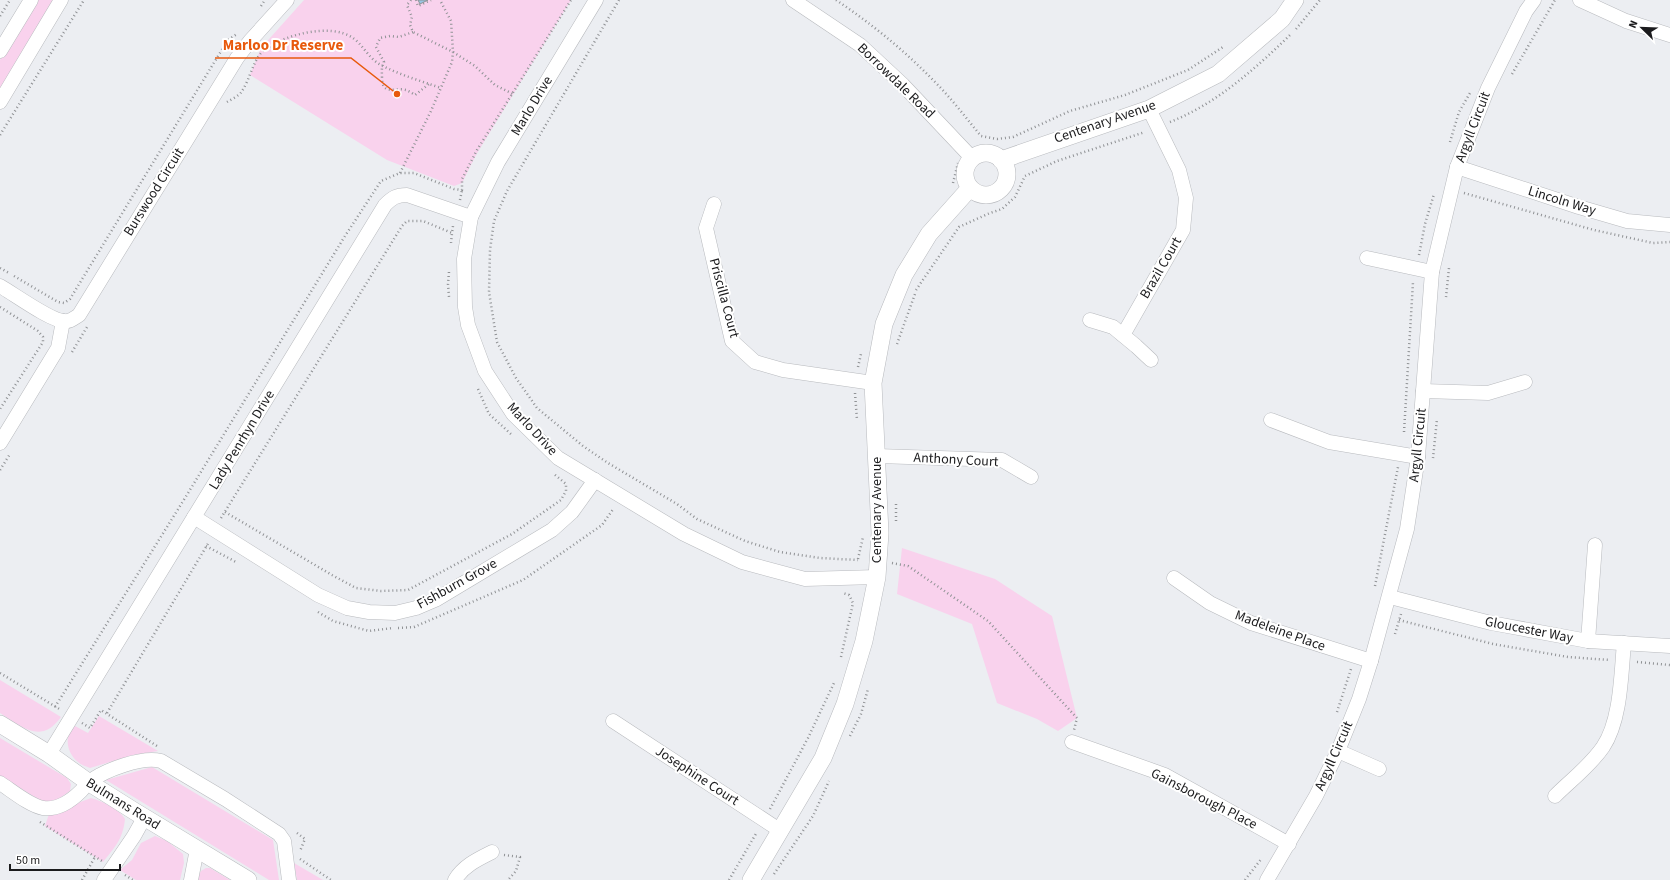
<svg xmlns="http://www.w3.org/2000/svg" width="1670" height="880" font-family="'Source Sans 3',sans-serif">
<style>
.green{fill:#f9d2ed}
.building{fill:#99c4e2;stroke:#8f9395}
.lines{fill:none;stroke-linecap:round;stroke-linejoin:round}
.minor-casing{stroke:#b8babe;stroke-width:15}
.tertiary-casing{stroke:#b8babe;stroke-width:18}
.path{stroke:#909295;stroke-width:2.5;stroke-dasharray:1 3;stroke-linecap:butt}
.minor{stroke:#fff;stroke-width:14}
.tertiary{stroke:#fff;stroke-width:17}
.labels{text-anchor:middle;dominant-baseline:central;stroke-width:4;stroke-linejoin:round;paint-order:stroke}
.street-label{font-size:14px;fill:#1b1b1d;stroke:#fff}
.leader{fill:none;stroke:#e8590c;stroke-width:1.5}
.callout-dot{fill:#e8590c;stroke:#fff;stroke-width:1.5}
.callout-label{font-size:15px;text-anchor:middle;font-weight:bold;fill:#e8590c;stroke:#fff;stroke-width:4;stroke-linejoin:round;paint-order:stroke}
</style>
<rect width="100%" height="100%" fill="#eceef2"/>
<g class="green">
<path d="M37,0H54L0,89V60Z"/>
<path d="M304,0H571L476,155L462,183L454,186L387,160L250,75L261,48Z"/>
<path d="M902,548L995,579L1052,616L1077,718L1058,731L1037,719L997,703L972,624L897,594Z"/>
<path d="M0,680L61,717C41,745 22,727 0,713Z"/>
<path d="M99,716L158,751L133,755L90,768C86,766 81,765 78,762C67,753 63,736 75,726L88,733Z"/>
<path d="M0,738L67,778L71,784L70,791L57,800L43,802L0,776Z"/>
<path d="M152,767L273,840L279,880H269L106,780Z"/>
<path d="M91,798C104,802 118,808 125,819C123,839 115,847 103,862L45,826L49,814Z"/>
<path d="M155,836L167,841L183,854L184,863L180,880H136L120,870L132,860L141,843Z"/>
<path d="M294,863L323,880H297Z"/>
<path d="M206,868H210L230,880H196L201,871Z"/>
</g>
<path class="building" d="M418,0H428L420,4Z"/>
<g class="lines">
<defs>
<g id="minor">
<path d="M596,0L498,162L471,217L464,259L465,307L468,325L485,371L513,414L558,458L684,534L742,562L805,579L877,577"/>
<path d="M793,0L860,45L903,85L972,158"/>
<path d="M1580,0L1626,21L1670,35"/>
<path d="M0,51L31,0"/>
<path d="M0,102L61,0"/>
<path d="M1457,167L1579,207L1627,221L1670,225"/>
<path d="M714,204L706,228L732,341L755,362L783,370L873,383"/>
<path d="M1367,258L1432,272"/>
<path d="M0,286C14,294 51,321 64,321C70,322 74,318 79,315L237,58L250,41L287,0"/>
<path d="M1090,320L1113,327L1136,346L1151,360"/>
<path d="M1123,335L1183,230L1186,198L1179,170L1149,109"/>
<path d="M1423,391L1488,393L1525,382"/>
<path d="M1271,420L1329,442L1418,457"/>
<path d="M0,443L58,348L63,321"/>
<path d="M877,456L1002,460L1031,477"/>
<path d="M194,517L318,595L347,608L369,612L395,613L416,608L437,599L552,530L572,512L595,480"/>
<path d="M1174,578L1210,603L1251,623L1371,661"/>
<path d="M1390,597L1491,623L1588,641L1670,646"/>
<path d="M1588,641L1595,545"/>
<path d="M613,721L781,831"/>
<path d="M1072,742L1165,775L1289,844"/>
<path d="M1338,751L1379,769"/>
<path d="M49,754L385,205C392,198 396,195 407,195L471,217"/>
<path d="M0,783C11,790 30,806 43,808C57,810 71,801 81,791C84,788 86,784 89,782C105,770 142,756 161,761L225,799L279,834L284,841L289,880"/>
<path d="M1555,796C1571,780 1590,766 1603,747C1621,720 1621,675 1624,643"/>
<path d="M104,880L134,836L144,818"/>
<path d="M191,880L197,849"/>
<path d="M455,880C463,866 478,859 492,852"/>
<path d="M1267,880L1316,796L1338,751L1359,699L1371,661L1407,529L1418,457L1432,272L1457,167L1488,88L1526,11L1534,0"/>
</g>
<g id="tertiary">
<circle cx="986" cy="174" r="21"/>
<path d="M1001,160L1149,109L1218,74L1282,19L1295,0"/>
<path d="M0,724L49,754L88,782L134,811L248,880"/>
<path d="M751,880L823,758L845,704L864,641L877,577L880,533L873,383L884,324L904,275L929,234L970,188"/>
</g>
</defs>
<use href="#minor" class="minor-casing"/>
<use href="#tertiary" class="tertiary-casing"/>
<g class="path">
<path d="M411,0L407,5L412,17L410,25L413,32L453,52L475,66L495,85L513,94"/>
<path d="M416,0L418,6L431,0"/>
<path d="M619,0L507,191L494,221L490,250L489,292L497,342L516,378L537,408L583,446L608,463L677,504L697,519L745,541L780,552L820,558L858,560"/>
<path d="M836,0C872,24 905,51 935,82C952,99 966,118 981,136L997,139L1013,137L1070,111L1125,95L1188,70L1223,47"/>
<path d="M261,6L265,0"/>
<path d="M0,16L10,0"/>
<path d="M1296,29L1320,0"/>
<path d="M413,32L399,37L390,36L380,38L376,47L384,62C381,67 382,72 382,78C382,96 396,87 406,90C409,91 412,93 415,95L429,84"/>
<path d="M1512,74L1555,0"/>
<path d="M227,102C232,99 239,96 242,91C249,81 253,62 261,53C280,35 331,22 353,38C364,46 369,59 381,65C400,75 421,81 441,88"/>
<path d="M1170,122C1216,104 1255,69 1290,35"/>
<path d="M0,135L84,0"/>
<path d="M1450,142L1459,112L1470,93"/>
<path d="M400,173L431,111L452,62L453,52L451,21L440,0"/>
<path d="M953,183L958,163"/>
<path d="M1464,193L1594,230L1653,243L1670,242"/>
<path d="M460,200L462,190"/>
<path d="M451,243L452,233"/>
<path d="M1419,255L1425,224L1434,194"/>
<path d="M0,268L9,273"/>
<path d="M449,272L448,284L449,297"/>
<path d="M14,276L58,302L64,303L70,299L215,61L228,40L237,34"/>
<path d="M916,290L959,227L990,213L1002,209L1015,197L1025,176L1057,161L1145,132"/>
<path d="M1446,297L1449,268"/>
<path d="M0,307L38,331L43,337V342L0,409"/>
<path d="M897,344L915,294"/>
<path d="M72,352L87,327"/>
<path d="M858,367L861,354"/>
<path d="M478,389L489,414L512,435"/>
<path d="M855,393L857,420"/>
<path d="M1404,432L1413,282"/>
<path d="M1433,458L1437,419"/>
<path d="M0,470L10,454"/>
<path d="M896,504V523"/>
<path d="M225,512L332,575L356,588L381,591L408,590L512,534L561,500L566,491V484L554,474"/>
<path d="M221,518L402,226L407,221H423L452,233L453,226"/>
<path d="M206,546L236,562"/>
<path d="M858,559L863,537"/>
<path d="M892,563L908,566L988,621L1077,718L1074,730"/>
<path d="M1375,586L1398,467"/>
<path d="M318,612L333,621L369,631L393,628"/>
<path d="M1399,620L1493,644L1568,657L1610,660"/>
<path d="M398,628L414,627L523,580L602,525L614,508"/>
<path d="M1395,634L1401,614"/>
<path d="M841,657L853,603L849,595L843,593"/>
<path d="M1637,662L1670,665"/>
<path d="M0,673L61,710"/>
<path d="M55,707L185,498L345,236L381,181L400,173H414L454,189L462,190V179L477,150L571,0"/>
<path d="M1337,712L1351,669"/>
<path d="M107,713L209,542"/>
<path d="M82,723L90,728L101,710L157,746"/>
<path d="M850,736L861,714L868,689"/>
<path d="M770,809L808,738L834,683"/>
<path d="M40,822L102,861"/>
<path d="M297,833L305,839L300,851"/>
<path d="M504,855L520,857L516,871L508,880"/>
<path d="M300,859L331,880"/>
<path d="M774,874L813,816L829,781"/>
<path d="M125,875L133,880"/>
<path d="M82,880L95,857"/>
<path d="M729,880L757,832"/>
<path d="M1245,880L1262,858"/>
</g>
<use href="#minor" class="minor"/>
<use href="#tertiary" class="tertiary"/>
</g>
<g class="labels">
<g class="street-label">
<text transform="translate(896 81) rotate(44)">Borrowdale Road</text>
<text transform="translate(532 106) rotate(-59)">Marlo Drive</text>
<text transform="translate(1105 122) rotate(-19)">Centenary Avenue</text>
<text transform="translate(1473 127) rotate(-69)">Argyll Circuit</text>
<text transform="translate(154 192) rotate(-58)">Burswood Circuit</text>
<text transform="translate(1562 201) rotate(17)">Lincoln Way</text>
<text transform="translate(1161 268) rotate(-60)">Brazil Court</text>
<text transform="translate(724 298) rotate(75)">Priscilla Court</text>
<text transform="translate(532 429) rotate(47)">Marlo Drive</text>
<text transform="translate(242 440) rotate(-59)">Lady Penrhyn Drive</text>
<text transform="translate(1418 445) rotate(-84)">Argyll Circuit</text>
<text transform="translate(956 460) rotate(3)">Anthony Court</text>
<text transform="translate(877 510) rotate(-90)">Centenary Avenue</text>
<text transform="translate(457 584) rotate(-29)">Fishburn Grove</text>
<text transform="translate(1529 630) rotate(11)">Gloucester Way</text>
<text transform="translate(1280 631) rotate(20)">Madeleine Place</text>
<text transform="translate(1334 756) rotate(-66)">Argyll Circuit</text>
<text transform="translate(697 776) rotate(33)">Josephine Court</text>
<text transform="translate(1204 799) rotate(27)">Gainsborough Place</text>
<text transform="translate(123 804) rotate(32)">Bulmans Road</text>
</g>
</g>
<path class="leader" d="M397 94L351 58H215"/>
<circle class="callout-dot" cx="397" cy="94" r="4"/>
<g class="callout-label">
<text x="283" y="50">Marloo Dr Reserve</text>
</g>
<g transform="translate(1642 28) rotate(293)" stroke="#ffffff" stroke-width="3" paint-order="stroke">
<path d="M0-3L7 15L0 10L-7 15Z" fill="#1b1b1d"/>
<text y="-6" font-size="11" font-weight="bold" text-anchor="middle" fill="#1b1b1d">N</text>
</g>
<path d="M10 864v6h110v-6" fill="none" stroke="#1b1b1d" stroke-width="2"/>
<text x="16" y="864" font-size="12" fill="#1b1b1d" stroke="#ffffff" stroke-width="3" paint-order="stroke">50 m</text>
</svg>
